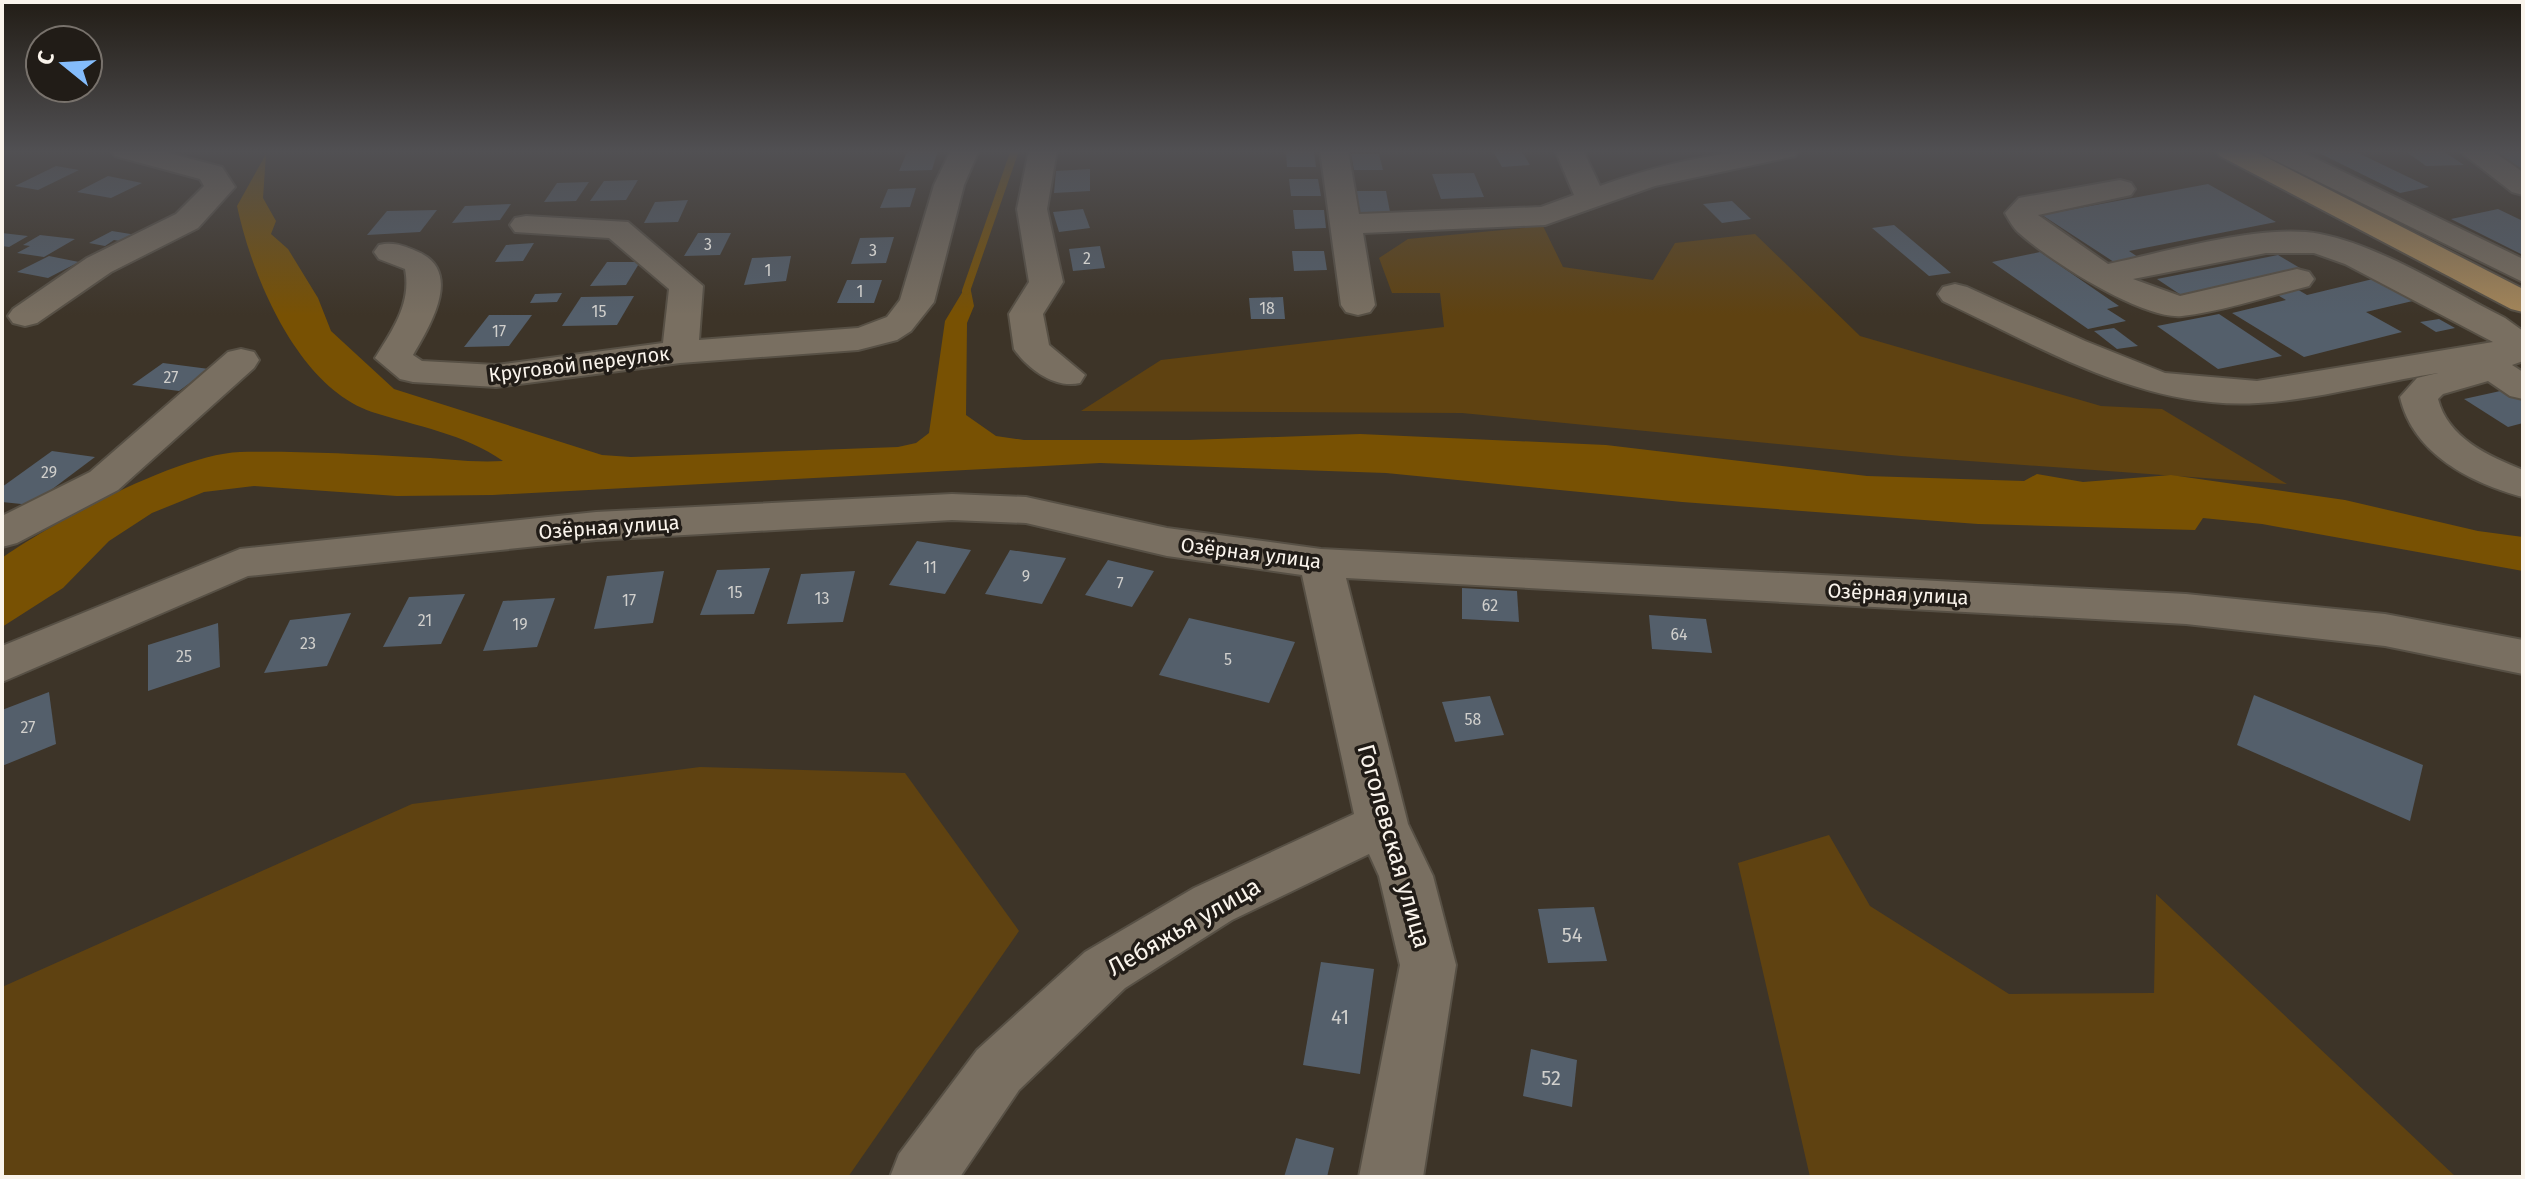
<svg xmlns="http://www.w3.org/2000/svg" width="2525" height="1179" font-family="'Fira Sans',sans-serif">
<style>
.green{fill:#5f4211}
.water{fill:#785103}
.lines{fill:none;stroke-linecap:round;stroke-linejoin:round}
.stream{stroke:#785103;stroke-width:8}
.building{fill:#545f6b}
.minor-casing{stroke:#575045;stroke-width:4}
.major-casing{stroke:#575045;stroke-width:4}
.minor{fill:#796f61;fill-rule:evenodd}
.major{fill:#a38559;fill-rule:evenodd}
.labels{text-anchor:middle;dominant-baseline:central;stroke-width:7;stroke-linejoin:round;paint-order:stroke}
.number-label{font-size:16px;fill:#d0cfcc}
.street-label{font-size:20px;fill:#faf4ec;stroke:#211c17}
.near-number-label{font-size:20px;fill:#d0cfcc}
.near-street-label{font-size:24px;fill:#faf4ec;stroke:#211c17}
</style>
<rect width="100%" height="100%" fill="#3d3428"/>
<g class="green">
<path d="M1543,226L1563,267L1653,280L1675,243L1755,234L1860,336L2101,406L2162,409L2287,484L1901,456L1462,413L1081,411L1161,360L1444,327L1440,293H1392L1379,258L1408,239Z"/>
<path d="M700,767L905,773L1019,931L848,1177H2V987L412,804Z"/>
<path d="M1829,835L1870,906L2009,994L2154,993L2156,894L2456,1177H1810L1738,863Z"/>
</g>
<path class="water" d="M266,154L263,198L276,221L271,234L288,249L318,298L331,331L394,389L602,455L631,457L898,447L916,443L929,433L945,321L969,281L974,306L967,323L966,415L996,436L1024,440H1189L1360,434L1606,445L1867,476L2024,481L2037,474L2083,482L2171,475L2345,500L2478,531L2523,537V571L2262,524L2203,518L2195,530L1978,524L1682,502L1386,473L1100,463L493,495L397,496L254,486L204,492L152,513L109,541L63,588L2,627V558C53,522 178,454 240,452C297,451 355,454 411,457C442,458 471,463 503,461C465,434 416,426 372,412C298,387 252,277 237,206Z"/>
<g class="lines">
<path class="stream" d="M966,291L1015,150"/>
</g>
<g class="building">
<path d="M908,150H938L932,170L899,171Z"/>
<path d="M1513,150H1521L1530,165L1502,167L1493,151Z"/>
<path d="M2313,150H2352L2429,187L2400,193Z"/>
<path d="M2404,150H2442L2464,165L2426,166Z"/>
<path d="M2489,150H2523V175Z"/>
<path d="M1286,151H1314L1316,167H1287Z"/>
<path d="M1351,154H1379L1383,170H1354Z"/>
<path d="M56,166L79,170L38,190L15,186Z"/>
<path d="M1090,169V191L1054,193L1056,171Z"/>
<path d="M1474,173L1484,197L1441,199L1432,174Z"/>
<path d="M108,176L142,183L111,198L77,192Z"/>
<path d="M1289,179H1318L1321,196H1291Z"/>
<path d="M638,180L626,200L590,201L604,181Z"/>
<path d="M589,182L576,201L544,202L557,183Z"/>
<path d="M2208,184L2276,222L2129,251L2141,259L2117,264L2042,215Z"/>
<path d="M916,188L910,207L880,208L888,189Z"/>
<path d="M1349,191H1386L1390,212L1352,213Z"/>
<path d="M688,200L678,222L644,223L655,202Z"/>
<path d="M1732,201L1751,219L1722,223L1703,204Z"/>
<path d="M511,204L500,220L452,223L465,206Z"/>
<path d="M1083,209L1090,228L1059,232L1053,212Z"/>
<path d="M2498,209L2523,221V255L2451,219Z"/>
<path d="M437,210L420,232L367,235L387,211Z"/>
<path d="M1293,210H1324L1326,228L1295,229Z"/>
<path d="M1894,225L1951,273L1929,276L1872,228Z"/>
<path d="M112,231L149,237L136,244L114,240L105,246L89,243Z"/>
<path d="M2,233L28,236L9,247L2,246Z"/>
<path d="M698,233H731L720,255L684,256Z"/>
<path d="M40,235L75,239L44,257L17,253L30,246L23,245Z"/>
<path d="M894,237L886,263L851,264L860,238Z"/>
<path d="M534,243L523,261L495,262L506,245Z"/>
<path d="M1100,246L1105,268L1073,271L1069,249Z"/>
<path d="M1292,251H1324L1327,270L1294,271Z"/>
<path d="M2040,252L2119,306L2107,309L2126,321L2088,329L1992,262Z"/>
<path d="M2278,255L2305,271L2181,295L2157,279Z"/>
<path d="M49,256L79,262L48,278L17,272Z"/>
<path d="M791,256L786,281L744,285L752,258Z"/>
<path d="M607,262H640L626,285L590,286Z"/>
<path d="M2377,278L2417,300L2366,312L2402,332L2304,357L2232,313L2286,300L2274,293L2295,288L2307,295Z"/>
<path d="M847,280H882L874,303H837Z"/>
<path d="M562,293L557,302L530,303L535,294Z"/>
<path d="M634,296L617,325L562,326L581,297Z"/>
<path d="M1283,297L1285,319H1251L1249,298Z"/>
<path d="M2219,314L2282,356L2218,369L2157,326Z"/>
<path d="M489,315H532L509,346L464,347Z"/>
<path d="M2439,319L2455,328L2436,332L2420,322Z"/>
<path d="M2114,328L2138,346L2117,349L2094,331Z"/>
<path d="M163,363L209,369L179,391L132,385Z"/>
<path d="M2523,386V423L2508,427L2464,399Z"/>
<path d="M52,451L95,457L31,505L2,502V487Z"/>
<path d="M917,541L971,550L945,594L889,585Z"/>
<path d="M1010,550L1066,558L1042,604L985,594Z"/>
<path d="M1108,560L1154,571L1132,607L1085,595Z"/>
<path d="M770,568L754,614L700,615L717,570Z"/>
<path d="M664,571L653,623L594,629L607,576Z"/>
<path d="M855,571L843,622L787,624L801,574Z"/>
<path d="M1462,588L1517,591L1519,622L1462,619Z"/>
<path d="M465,594L441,644L383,647L409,597Z"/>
<path d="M555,598L537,647L483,651L503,601Z"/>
<path d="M351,613L327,666L264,673L290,620Z"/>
<path d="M1649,615L1706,619L1712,653L1652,649Z"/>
<path d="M1189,618L1295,642L1269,703L1159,675Z"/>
<path d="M218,623L220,667L148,691V645Z"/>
<path d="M49,692L56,744L2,766V710Z"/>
<path d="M2254,695L2423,765L2410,821L2237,745Z"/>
<path d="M1490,696L1504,735L1455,742L1442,702Z"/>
<path d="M1594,907L1607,961L1548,963L1538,909Z"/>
<path d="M1321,962L1374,969L1360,1074L1303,1065Z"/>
<path d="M1531,1049L1577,1060L1572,1107L1523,1096Z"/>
<path d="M1296,1138L1334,1148L1327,1177H1284Z"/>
</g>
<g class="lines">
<defs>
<g id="minor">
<path d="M111,150H157L222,167L235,187L198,228L111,272L37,323L25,326L13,323L8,316L13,309L87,258L176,214L204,186L200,179L115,156Z"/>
<path d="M951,150H979L964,185L934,302L911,331L897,340L858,350L680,363L496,387L413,382L400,379L375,358C392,331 412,303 405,269L379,259L374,252L379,245C393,242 402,245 416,251C464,270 431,324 413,355L422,361L496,365L663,343L669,289L609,238L515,232L510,225L515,218L526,216L628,222L703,286L699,340L858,328L887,317L900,300L934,185Z"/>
<path d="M1029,150H1057L1047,209L1063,282L1043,314L1049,345L1085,375L1080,383C1055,389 1028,369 1014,349L1009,314L1029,282L1017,209Z"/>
<path d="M1320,150H1348L1359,214L1541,207L1574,195L1555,150H1583L1600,186C1663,163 1732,147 1799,150L1795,156L1655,186L1545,225L1363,233L1375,305L1370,312L1358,315L1346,312L1341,305Z"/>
<path d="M2262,150H2298L2523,259V282L2266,156Z"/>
<path d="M2458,150H2491L2523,172V195L2512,192Z"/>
<path d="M2120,180L2131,183L2135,189L2131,195L2038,215L2108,264C2166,252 2263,223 2320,234C2381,246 2449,290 2505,318L2523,331V361L2512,365L2523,372V399L2510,396L2488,381L2443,394L2438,399C2448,438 2488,456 2523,470V497C2471,483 2413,454 2400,397L2417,378L2438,373C2381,382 2314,400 2258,403C2144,410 2042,348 1943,301L1938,294L1943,287L1955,284L1967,287L2085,341L2165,373L2257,381L2493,342L2345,264L2314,253H2266L2133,279L2180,296L2297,269L2309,272L2314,279L2309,286C2268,296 2224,311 2182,316C2142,320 2049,260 2019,233C2013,228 2009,220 2005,213L2019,198Z"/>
<path d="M241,349L254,352L259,360L254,368L118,490L17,543L2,547V516L90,472L228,352Z"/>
<path d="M952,494L1026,497L1167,528L1321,549L2186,594L2385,614L2523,640V674L2385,646L2186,624L1346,578L1408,824L1433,876L1456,965L1423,1177H1359L1400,965L1379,876L1369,854L1232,920L1125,988L1019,1090L960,1177H890L899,1154L977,1050L1085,952L1194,888L1354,814L1302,575L1167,556L1026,523L952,520L596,540L248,576L2,682V646L240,549L596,512Z"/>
</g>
<path id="major" d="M2216,150H2252L2523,289V312L2511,309L2220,156Z"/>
</defs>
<use href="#minor" class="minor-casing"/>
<use href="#major" class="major-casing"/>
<use href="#minor" class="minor"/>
<use href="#major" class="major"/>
</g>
<linearGradient id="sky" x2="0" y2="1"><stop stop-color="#221d16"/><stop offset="0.48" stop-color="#515053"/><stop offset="1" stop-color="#515053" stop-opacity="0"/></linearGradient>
<rect width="2525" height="315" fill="url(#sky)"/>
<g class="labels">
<g class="number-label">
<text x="708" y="244">3</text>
<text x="873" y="250">3</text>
<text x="1087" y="258">2</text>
<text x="768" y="270">1</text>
<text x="860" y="291">1</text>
<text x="1267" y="308">18</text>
<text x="599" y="311">15</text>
<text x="499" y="331">17</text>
<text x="171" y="377">27</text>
<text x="49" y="472">29</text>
<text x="930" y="567">11</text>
<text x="1026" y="576">9</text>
<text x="1120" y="583">7</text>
<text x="735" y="592">15</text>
<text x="822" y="598">13</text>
<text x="629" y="600">17</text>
<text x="1490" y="605">62</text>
<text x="425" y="620">21</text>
<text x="520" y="624">19</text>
<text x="1679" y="634">64</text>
<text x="308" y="643">23</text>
<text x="184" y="656">25</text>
<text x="1228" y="659">5</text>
<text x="1473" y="719">58</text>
<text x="28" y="727">27</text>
</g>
<g class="street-label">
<text transform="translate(579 364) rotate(-7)">Круговой переулок</text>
<text transform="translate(609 527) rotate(-4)">Озёрная улица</text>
<text transform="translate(1251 553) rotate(7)">Озёрная улица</text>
<text transform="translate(1898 594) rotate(3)">Озёрная улица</text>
</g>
<g class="near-number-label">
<text x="1572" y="935">54</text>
<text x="1340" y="1017">41</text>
<text x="1551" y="1078">52</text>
</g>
<g class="near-street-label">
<text transform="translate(1394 846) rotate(74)">Гоголевская улица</text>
<text transform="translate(1184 927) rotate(-30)">Лебяжья улица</text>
</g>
</g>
<rect width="2525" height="1179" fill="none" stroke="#faf4ec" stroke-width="8"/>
<g transform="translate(64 64) rotate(288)"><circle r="38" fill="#211c17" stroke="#78726c" stroke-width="2"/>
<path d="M0-6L14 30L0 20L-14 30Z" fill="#84bcfb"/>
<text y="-12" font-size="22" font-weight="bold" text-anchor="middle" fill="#faf4ec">С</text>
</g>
</svg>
